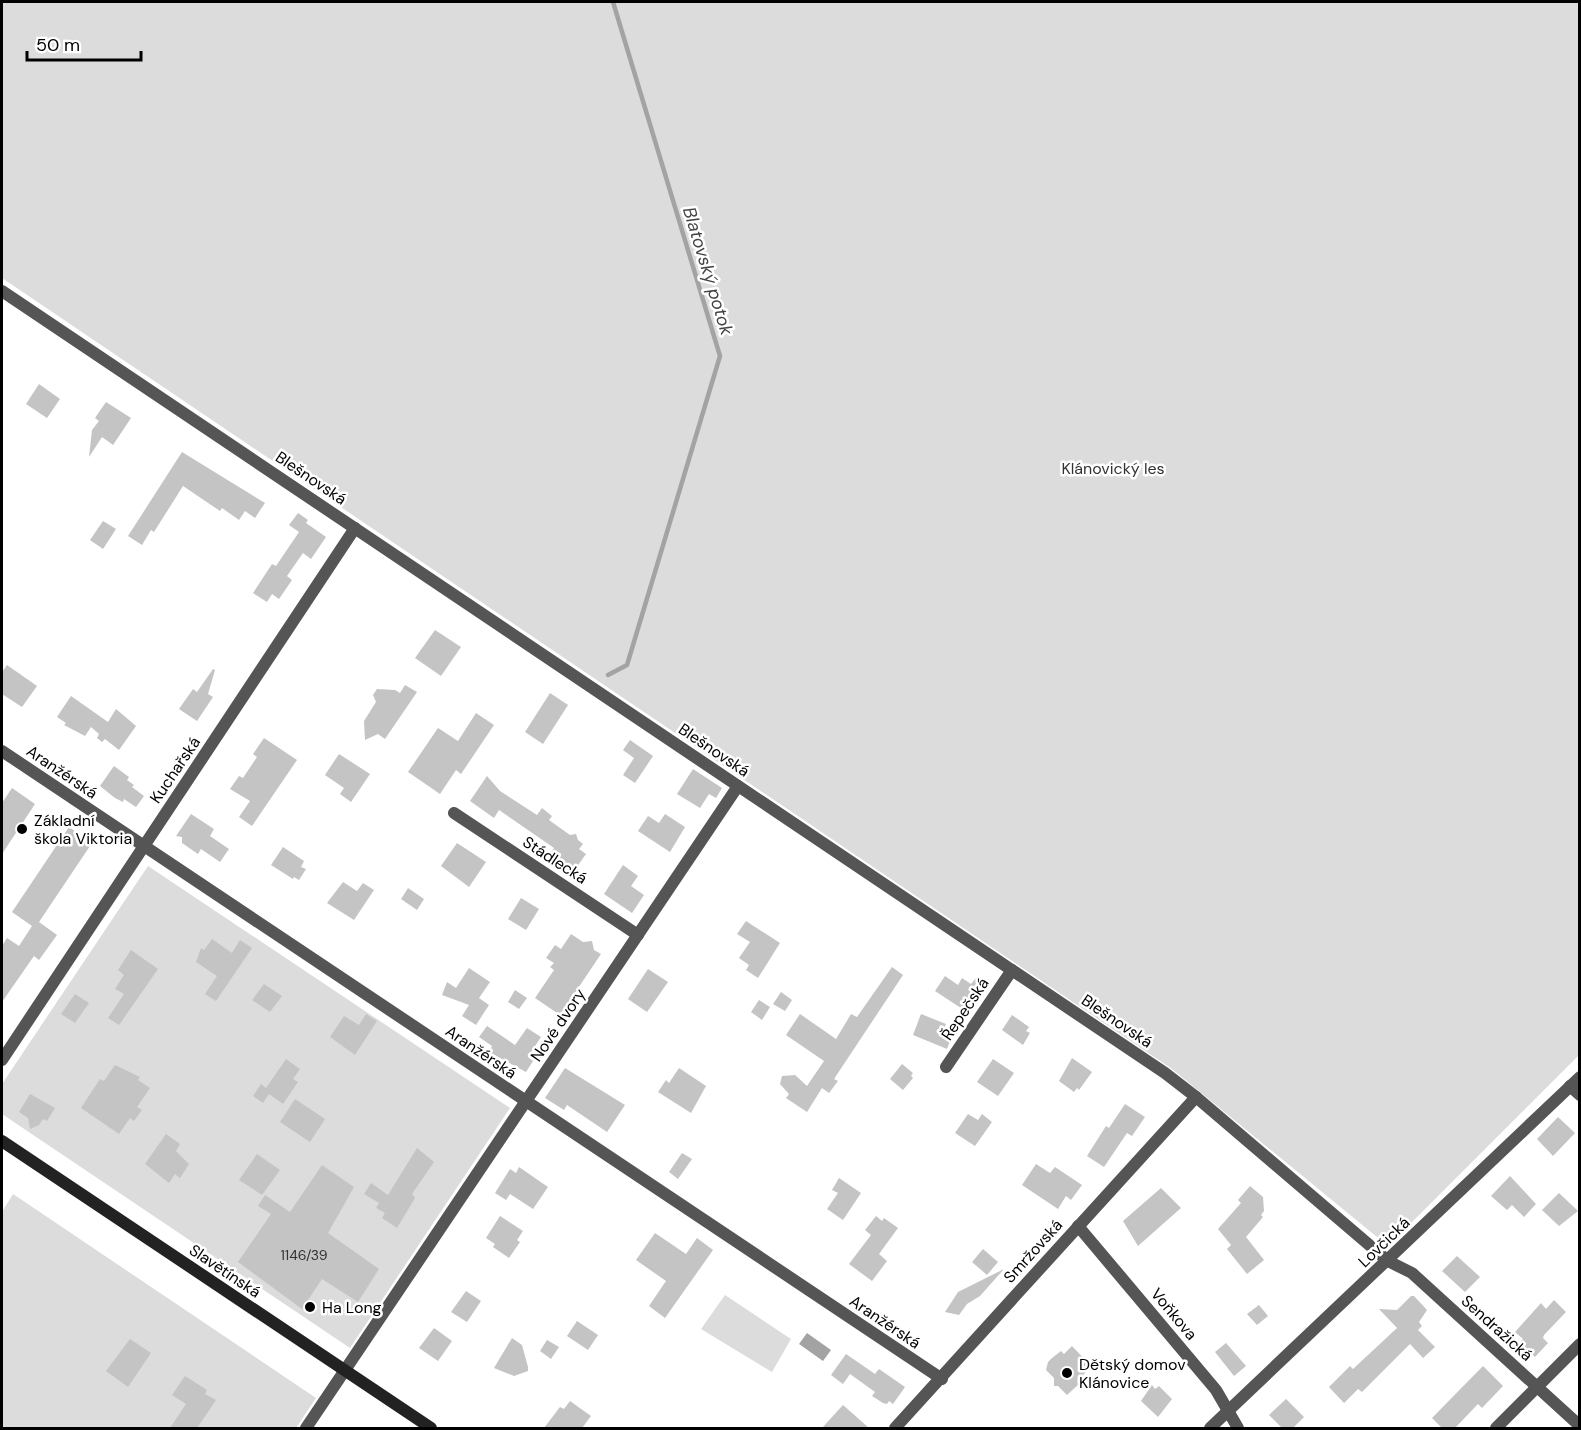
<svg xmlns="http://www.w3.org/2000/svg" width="1581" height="1430" font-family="'DM Sans',sans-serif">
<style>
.green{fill:#dcdcdc}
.water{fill:#a3a3a3}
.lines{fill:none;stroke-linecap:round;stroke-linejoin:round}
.stream{stroke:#a3a3a3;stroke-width:4.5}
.building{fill:#c4c4c4}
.street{stroke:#555;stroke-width:12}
.secondary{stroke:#222;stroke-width:12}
.poi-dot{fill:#000;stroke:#fff;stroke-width:2}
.labels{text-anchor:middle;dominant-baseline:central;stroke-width:5;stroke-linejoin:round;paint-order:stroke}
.number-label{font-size:14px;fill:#313131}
.park-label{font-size:16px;fill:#333;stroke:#fff}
.street-label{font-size:16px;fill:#000;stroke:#fff}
.poi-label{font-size:16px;fill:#000;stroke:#fff;text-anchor:start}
.water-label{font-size:18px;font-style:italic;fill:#444;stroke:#fff}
</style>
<rect width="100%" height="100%" fill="#fff"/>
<g class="green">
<path d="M2,2H1579V1055L1388,1246L1172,1069L2,278Z"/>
<path d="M148,866L510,1108L350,1348L2,1114V1084Z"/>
<path d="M13,1194L316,1398L296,1428H2V1212Z"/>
<path d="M725,1295L791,1339L772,1372L701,1329Z"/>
</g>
<path class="water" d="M807,1333L831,1350L823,1361L799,1344Z"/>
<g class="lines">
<path class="stream" d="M608,675L627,665L720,356L613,2"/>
</g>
<g class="building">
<path d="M39,384L60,399L47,418L26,404Z"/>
<path d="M106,402L131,418L113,445L102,437L89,457L92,430L99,421L95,418Z"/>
<path d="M182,452L265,503L255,518L245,511L239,520L222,508L220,511L183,486L154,532L151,530L142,545L128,536Z"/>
<path d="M298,513L308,520L306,523L326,537L311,559L303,553L287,576L292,580L279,599L272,594L267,602L253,593L272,564L276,566L299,532L289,525Z"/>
<path d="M103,521L116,529L103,549L90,540Z"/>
<path d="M435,630L461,647L441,676L415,658Z"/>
<path d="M7,665L37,686L22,707L2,694V672Z"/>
<path d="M213,669L215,670L208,694L213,697L197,721L179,709L193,689L197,692Z"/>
<path d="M405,685L417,692L385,739L378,734L365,740L364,721L376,702L373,695L377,689L395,690L400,693Z"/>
<path d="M550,693L568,705L543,744L525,732Z"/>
<path d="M71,696L108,722L116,709L136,726L119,750L105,739L102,742L97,738L99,734L91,727L85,736L64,725L66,723L57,717Z"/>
<path d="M476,713L494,725L461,774L456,770L440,794L408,772L438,728L458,741Z"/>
<path d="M264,738L297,760L252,826L239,817L250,801L230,789L239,776L243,778L257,757L253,754Z"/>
<path d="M630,740L653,756L635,783L623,775L634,758L623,750Z"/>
<path d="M339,754L370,774L351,802L340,794L344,788L325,775Z"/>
<path d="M114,766L129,777L127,780L134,785L132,787L144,796L136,807L124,799L123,802L115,798L100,786Z"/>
<path d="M693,769L722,788L716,798L709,794L700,808L677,794Z"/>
<path d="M487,776L500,791L537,815L542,808L552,816L549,820L570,835L576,834L578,840L583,844L579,849L586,854L576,868L570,864L568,866L550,854L554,848L499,810L494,818L470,801Z"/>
<path d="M12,788L35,804L2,854V803Z"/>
<path d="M191,814L214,829L210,836L229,849L220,862L201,849L198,854L182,843V837L176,836Z"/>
<path d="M665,814L685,827L670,852L638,831L648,816L659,823Z"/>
<path d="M69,827L92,843L39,922L57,935L39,960L34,956L2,1002V946L7,938L19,946L32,926L12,912Z"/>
<path d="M457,843L486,862L469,887L441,866Z"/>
<path d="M283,847L304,861L301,867L306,869L299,880L294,877L293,879L271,865Z"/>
<path d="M623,865L638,876L631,886L644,895L632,913L604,894Z"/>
<path d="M343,882L357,891L363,883L374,890L354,920L327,903Z"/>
<path d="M408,888L424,899L417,910L401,899Z"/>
<path d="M521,898L539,909L526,930L508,919Z"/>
<path d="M746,921L780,943L758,978L746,970L749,965L739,958L750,942L737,934Z"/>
<path d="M571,934L583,942L592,941L594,950L601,954L560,1015L535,998L554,970L550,967L554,963L546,958L555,945L561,949Z"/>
<path d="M212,939L232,953L240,940L252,948L216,1001L205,994L217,976L196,962L201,948L204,950Z"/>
<path d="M131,950L158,969L119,1025L108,1018L124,994L115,989L124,975L118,970Z"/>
<path d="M892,967L903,975L834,1079L838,1081L829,1093L822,1088L807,1112L786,1098L789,1094L780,1084L782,1076L795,1075L807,1086L824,1061L786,1035L800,1014L836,1039L851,1014L857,1017Z"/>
<path d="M469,968L490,982L479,998L489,1005L476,1025L462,1016L469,1005L442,995L447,982L456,988Z"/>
<path d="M648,969L668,982L647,1012L628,999Z"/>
<path d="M945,976L958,985L962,978L971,984L976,978L987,986L976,1002L972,999L964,1010L935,991Z"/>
<path d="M264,984L282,996L270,1012L252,1000Z"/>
<path d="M515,990L527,998L519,1009L508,1002Z"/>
<path d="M781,992L792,1000L785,1011L773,1004Z"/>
<path d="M75,994L89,1003L75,1023L61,1014Z"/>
<path d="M759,1000L770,1007L762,1020L751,1012Z"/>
<path d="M366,1014L377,1021L355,1055L330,1037L344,1016L359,1025Z"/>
<path d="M921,1014L946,1024L942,1032L952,1036L947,1049L913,1035Z"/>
<path d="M1012,1015L1029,1027L1026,1031L1030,1033L1023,1045L1002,1030Z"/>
<path d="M487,1026L515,1045L527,1028L541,1037L528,1057L533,1061L526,1072L489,1052L492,1046L479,1037Z"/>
<path d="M1072,1058L1092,1072L1079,1090L1077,1088L1074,1092L1059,1081Z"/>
<path d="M286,1059L300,1069L293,1079L298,1082L283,1104L269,1094L263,1103L253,1096L261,1084L266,1088Z"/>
<path d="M993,1059L1014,1073L998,1096L977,1082Z"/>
<path d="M902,1064L913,1073L911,1076L913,1078L903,1090L890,1079Z"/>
<path d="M115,1065L140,1077L138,1080L150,1088L137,1107L142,1110L134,1121L130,1118L119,1134L81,1108L100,1079L104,1081Z"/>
<path d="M565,1068L625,1105L607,1132L567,1105L564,1110L545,1098Z"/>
<path d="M679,1068L706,1086L691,1113L658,1092L666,1080L669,1083Z"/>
<path d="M30,1094L55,1108L47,1121L43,1119L39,1125L30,1129L28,1118L19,1112Z"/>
<path d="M295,1099L325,1119L310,1142L280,1122Z"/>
<path d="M1125,1104L1145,1117L1132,1136L1127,1133L1104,1167L1087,1156L1106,1126L1109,1128Z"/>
<path d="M968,1114L978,1120L982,1114L992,1122L975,1146L955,1133Z"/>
<path d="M1558,1117L1575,1133L1553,1156L1537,1139Z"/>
<path d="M166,1134L180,1144L176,1151L189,1164L180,1178L175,1174L169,1183L145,1164Z"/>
<path d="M417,1148L434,1162L412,1194L415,1198L397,1228L382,1218L385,1213L376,1208L379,1203L364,1194L371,1183L388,1195Z"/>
<path d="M682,1153L692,1159L678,1179L669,1172Z"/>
<path d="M257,1154L280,1170L262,1195L239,1180Z"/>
<path d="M1036,1164L1050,1173L1055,1167L1082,1185L1071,1200L1066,1196L1058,1209L1022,1185Z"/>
<path d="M322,1165L354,1187L328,1233L379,1269L358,1302L322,1279L302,1309L238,1262L271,1214L258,1206L265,1195L290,1212Z"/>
<path d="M519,1167L548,1187L533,1209L510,1194L506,1200L495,1193L510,1169L516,1173Z"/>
<path d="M1510,1176L1536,1204L1524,1217L1512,1205L1507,1210L1491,1196Z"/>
<path d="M839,1178L861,1193L843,1220L827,1209L838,1193L832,1190Z"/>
<path d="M1250,1186L1263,1197L1264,1211L1261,1215L1263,1217L1246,1237L1264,1260L1247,1274L1227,1249L1231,1245L1218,1229L1241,1203L1238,1200Z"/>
<path d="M1161,1188L1181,1208L1138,1246L1123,1221Z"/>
<path d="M1559,1193L1578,1211L1559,1226L1542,1210Z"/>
<path d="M500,1216L523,1231L517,1240L520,1242L509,1258L493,1247L495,1244L486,1238Z"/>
<path d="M876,1216L882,1221L884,1218L898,1228L879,1254L887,1261L872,1281L849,1264L871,1235L865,1230Z"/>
<path d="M655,1233L686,1254L697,1238L713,1250L665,1318L649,1306L666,1281L636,1260Z"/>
<path d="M983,1249L998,1262L987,1275L972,1262Z"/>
<path d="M1457,1256L1480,1277L1465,1292L1442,1271Z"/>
<path d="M1004,1269L980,1296L967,1304L959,1315L945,1312L958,1292Z"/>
<path d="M466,1291L481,1301L467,1322L451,1312Z"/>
<path d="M1411,1296H1414L1427,1310L1419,1322L1422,1326L1418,1330L1435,1347L1423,1358L1410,1344L1362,1392L1358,1389L1344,1403L1329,1387L1350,1366L1353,1369L1397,1328L1379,1309L1397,1310Z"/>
<path d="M1554,1300L1566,1312L1544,1335L1543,1338L1548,1343L1535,1357L1520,1342L1523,1339L1515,1332L1541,1303L1546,1309Z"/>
<path d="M1259,1305L1268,1316L1257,1325L1247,1314Z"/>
<path d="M577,1321L598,1335L588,1350L567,1336Z"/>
<path d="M434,1328L452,1341L438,1361L419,1348Z"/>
<path d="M512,1338L522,1345L528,1367V1371L514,1376L494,1368Z"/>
<path d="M130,1339L151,1353L128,1387L106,1371Z"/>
<path d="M547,1340L559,1347L551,1359L540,1351Z"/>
<path d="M1226,1343L1246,1366L1234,1376L1215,1352Z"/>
<path d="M1072,1346L1089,1364L1085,1368L1087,1371L1077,1381L1079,1384L1067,1395L1058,1386H1054V1378L1046,1370L1048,1362L1052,1358L1061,1351L1064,1354Z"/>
<path d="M846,1354L875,1374L879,1369L905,1387L893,1404L889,1401L887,1404L883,1403L872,1396L875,1392L850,1374L843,1384L831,1375Z"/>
<path d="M1483,1366L1503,1386L1482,1408L1478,1404L1455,1428H1442L1432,1418Z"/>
<path d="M185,1376L207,1390L205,1394L216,1400L197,1428H170L186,1404L172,1395Z"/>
<path d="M1152,1385L1155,1389L1159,1386L1172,1399L1158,1417L1141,1401Z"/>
<path d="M1286,1399L1304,1417L1293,1428H1282L1269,1415Z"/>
<path d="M570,1401L591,1416L582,1428H544L560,1407L564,1409Z"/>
<path d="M843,1405L869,1428H822Z"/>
</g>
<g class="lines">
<g class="street">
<path d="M2,291L1165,1073L1196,1097L1388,1261L1412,1273L1580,1426"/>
<path d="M2,751L942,1379"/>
<path d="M454,813L638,935"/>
<path d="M2,1060L355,528"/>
<path d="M946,1067L1012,970"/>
<path d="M1570,1086L1580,1095"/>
<path d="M1078,1226L1216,1390L1238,1428"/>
<path d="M306,1428L738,786"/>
<path d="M895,1428L1196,1097"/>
<path d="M1210,1428L1580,1077"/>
<path d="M1496,1428L1580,1344"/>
</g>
<path class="secondary" d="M2,1141L431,1428"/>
</g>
<g class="poi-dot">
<circle cx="22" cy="829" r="6"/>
<circle cx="310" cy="1307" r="6"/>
<circle cx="1067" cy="1373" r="6"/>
</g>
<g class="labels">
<g class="number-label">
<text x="304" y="1255">1146/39</text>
</g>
<g class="park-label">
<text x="1113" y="468">Klánovický les</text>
</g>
<g class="street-label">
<text transform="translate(311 478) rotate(34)">Blešnovská</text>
<text transform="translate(714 750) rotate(34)">Blešnovská</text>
<text transform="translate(175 770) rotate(-56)">Kuchařská</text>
<text transform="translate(62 772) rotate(34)">Aranžérská</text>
<text transform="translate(555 860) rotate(33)">Stádlecká</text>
<text transform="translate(965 1009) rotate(-56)">Řepečská</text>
<text transform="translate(1117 1021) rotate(34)">Blešnovská</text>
<text transform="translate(558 1025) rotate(-56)">Nové dvory</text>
<text transform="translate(481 1052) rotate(34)">Aranžérská</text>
<text transform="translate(1384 1242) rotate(-44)">Lovčická</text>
<text transform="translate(1033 1251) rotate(-48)">Smržovská</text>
<text transform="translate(225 1271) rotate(34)">Slavětínská</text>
<text transform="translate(1174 1314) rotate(50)">Voňkova</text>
<text transform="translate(885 1322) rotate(34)">Aranžérská</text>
<text transform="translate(1497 1328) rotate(42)">Sendražická</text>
</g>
<g class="poi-label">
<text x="34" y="820">Základní<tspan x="34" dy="18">škola Viktoria</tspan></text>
<text x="322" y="1307">Ha Long</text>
<text x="1079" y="1364">Dětský domov<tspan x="1079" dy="18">Klánovice</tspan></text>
</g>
<g class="water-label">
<text transform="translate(708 271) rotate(73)">Blatovský potok</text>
</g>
</g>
<rect width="1581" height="1430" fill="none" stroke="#000000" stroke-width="6"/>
<path d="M27 51v9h114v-9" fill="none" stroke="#000000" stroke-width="3"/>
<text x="36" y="51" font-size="18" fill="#000000" stroke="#ffffff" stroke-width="4.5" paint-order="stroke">50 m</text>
</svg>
